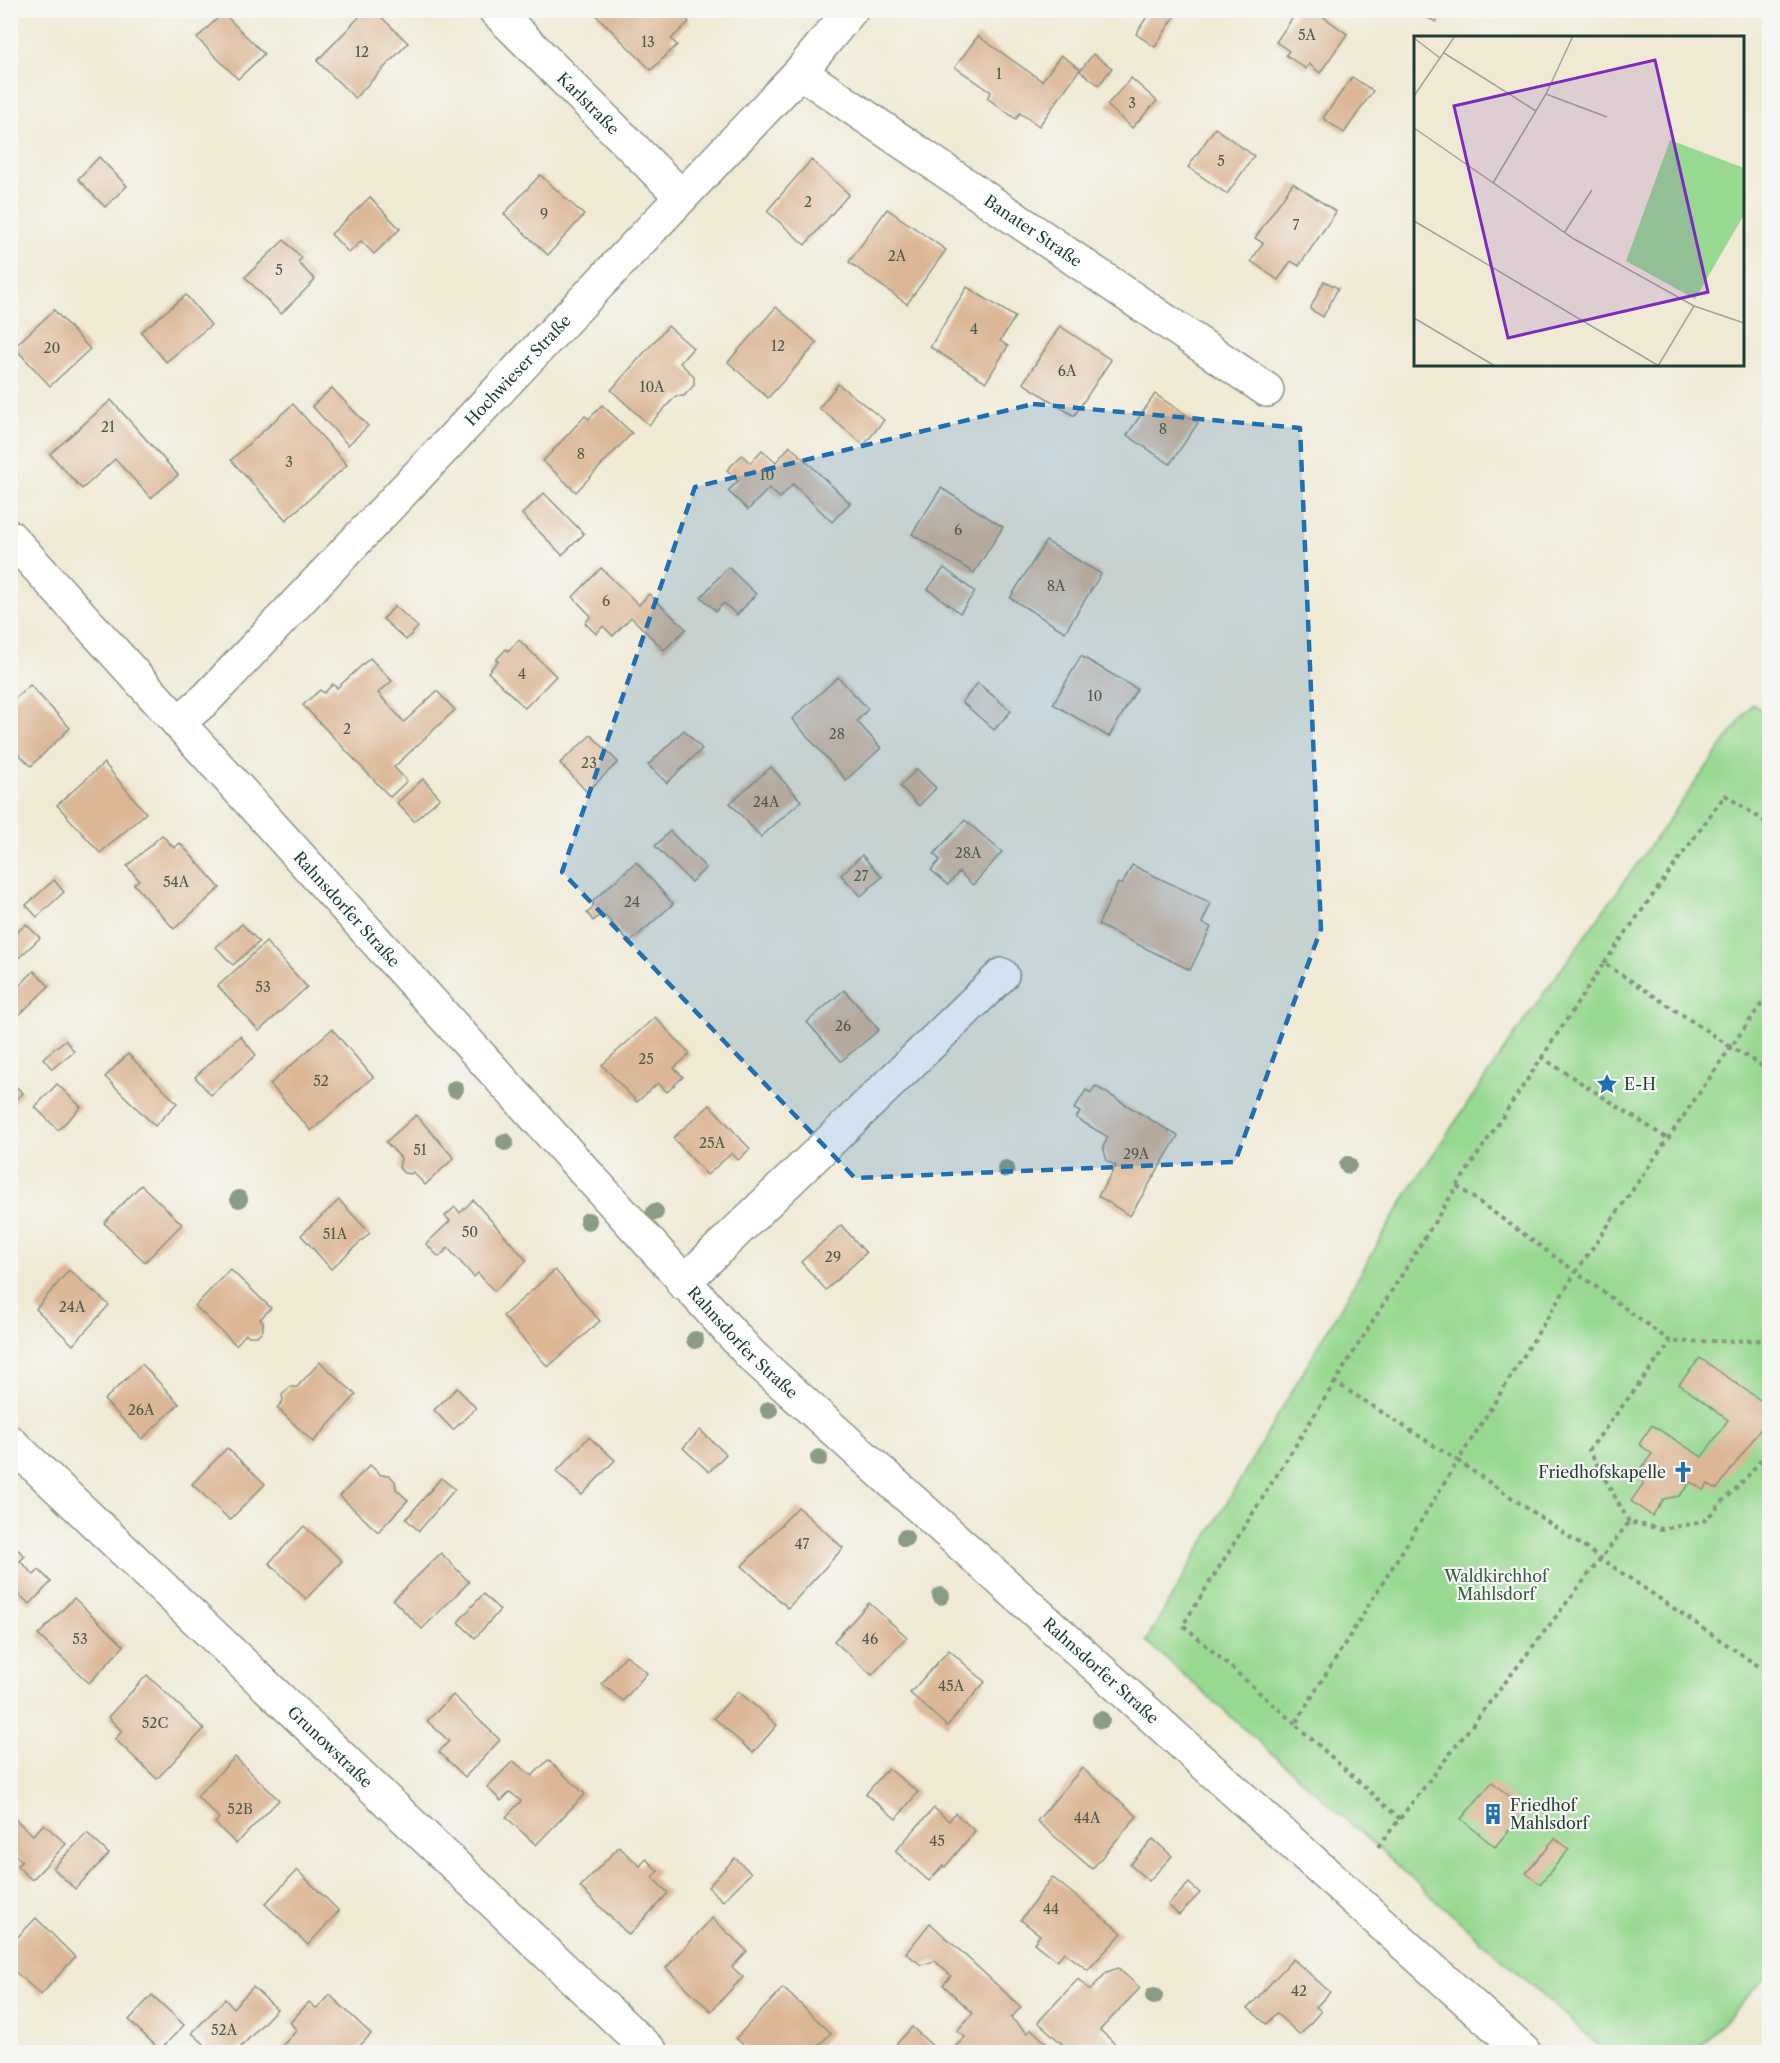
<svg xmlns="http://www.w3.org/2000/svg" width="1780" height="2063" font-family="'Libre Caslon Text',serif">
<style>
.green{fill:#97d990;stroke:#5b8b62;stroke-width:1.5}
.building{fill:#dcb795}
.lines{fill:none;stroke-linecap:round;stroke-linejoin:round}
.minor-casing{stroke:#889484;stroke-width:36}
.path{stroke:#889484;stroke-width:4;stroke-dasharray:4.5 4.5;stroke-linecap:butt}
.minor{stroke:#fff;stroke-width:33}
.tree{fill:#8a9c86}
.marked{fill:#1f6fb2;fill-opacity:0.2;stroke:#1f6fb2;stroke-width:4.5;stroke-dasharray:12 8;stroke-linejoin:round}
.labels{text-anchor:middle;dominant-baseline:central;stroke-width:4.5;stroke-linejoin:round;paint-order:stroke}
.number-label{font-size:14px;fill:#4e5c4c}
.street-label{font-size:16px;fill:#1f3d34;stroke:#f6f6f2}
.poi-label{font-size:16px;fill:#1f3d34;stroke:#f6f6f2;text-anchor:start}
.park-label{font-size:16px;fill:#375c46;stroke:#f6f6f2}
.inset-road{fill:none;stroke:#9ca595;stroke-width:1.5}
.view{fill:#7b2cbf;fill-opacity:0.15;stroke:#7b2cbf;stroke-width:3}
.inset-edge{fill:none;stroke:#1f3d34;stroke-width:3}
</style>
<rect width="100%" height="100%" fill="#f6f6f2"/>
<filter id="ink" filterUnits="userSpaceOnUse"><feTurbulence type="fractalNoise" baseFrequency=".0167" numOctaves="2"/><feDisplacementMap in="SourceGraphic" scale="12" xChannelSelector="R" yChannelSelector="G"/><feConvolveMatrix kernelMatrix="1 2 1 2 8 2 1 2 1" color-interpolation-filters="sRGB"/></filter>
<filter id="wash" filterUnits="userSpaceOnUse"><feTurbulence type="fractalNoise" baseFrequency=".008" numOctaves="4" result="noise"/><feDisplacementMap in="SourceGraphic" scale="24" xChannelSelector="R" yChannelSelector="G"/><feGaussianBlur stdDeviation="1.35" result="paint"/><feColorMatrix in="noise" values="0 0 0 0 0 0 0 0 0 0 0 0 0 0 0 0 0 1.4 0 .05"/><feComposite in="paint" operator="in"/></filter>
<g filter="url(#wash)">
<rect width="100%" height="100%" fill="#f0ead5"/>
<path class="green" d="M1752,704L1770,715L1769,1974L1695,2052H1606L1146,1641L1411,1187L1526,1018Z"/>
<g id="blocks">
<g class="building">
<path d="M366,10H374L408,43L355,98L317,61Z"/>
<path d="M604,10H678L689,22L671,39L677,45L651,70L597,16Z"/>
<path d="M1151,10H1159L1175,16L1155,47L1136,34Z"/>
<path d="M1298,10H1314L1347,34L1320,73L1309,64L1306,69L1286,55L1289,51L1276,42Z"/>
<path d="M1412,10H1441L1436,22Z"/>
<path d="M223,13L264,54L238,79L197,38Z"/>
<path d="M978,36L1042,81L1061,55L1080,69L1039,126L1020,113L1016,119L987,98L991,92L955,67Z"/>
<path d="M1093,54L1112,68L1099,85L1080,71Z"/>
<path d="M1352,77L1373,91L1344,133L1323,118Z"/>
<path d="M1131,78L1157,101L1132,128L1107,105Z"/>
<path d="M1215,128L1254,156L1227,194L1188,167Z"/>
<path d="M99,157L127,186L105,207L78,179Z"/>
<path d="M811,160L849,194L805,245L767,211Z"/>
<path d="M540,175L584,215L548,255L504,214Z"/>
<path d="M1293,183L1336,212L1299,266L1291,261L1278,280L1251,261L1263,243L1255,238Z"/>
<path d="M370,197L400,229L374,254L361,241L349,253L331,234Z"/>
<path d="M887,209L946,250L907,304L849,262Z"/>
<path d="M284,240L302,258L298,262L315,280L281,314L245,277Z"/>
<path d="M1324,281L1338,288L1323,317L1310,309Z"/>
<path d="M967,287L1015,317L1000,341L1008,346L986,382L930,347Z"/>
<path d="M186,295L211,325L166,362L141,332Z"/>
<path d="M776,307L817,343L768,398L728,362Z"/>
<path d="M54,310L90,349L50,386L14,347Z"/>
<path d="M668,326L693,348L680,363L694,376V385L684,396H676L649,425L611,390Z"/>
<path d="M1060,326L1111,360L1074,416L1023,383Z"/>
<path d="M838,384L884,420L864,445L819,408Z"/>
<path d="M332,388L368,426L348,445L312,406Z"/>
<path d="M1155,394L1198,423L1170,464L1127,435Z"/>
<path d="M111,400L178,475L151,498L115,459L82,489L50,454Z"/>
<path d="M293,404L347,465L286,520L231,460Z"/>
<path d="M602,405L632,433L576,492L543,461L585,416L589,419Z"/>
<path d="M790,446L850,503L832,522L793,484L780,498L769,488L748,510L728,491L738,481L727,470L742,455L750,463L762,450L776,462Z"/>
<path d="M941,488L1003,527L974,573L912,534Z"/>
<path d="M544,493L584,534L562,555L522,514Z"/>
<path d="M1046,541L1101,574L1065,632L1010,598Z"/>
<path d="M728,567L756,594L737,615L724,603L716,611L701,597Z"/>
<path d="M601,568L639,605L649,594L686,629L664,650L631,617L613,636L603,626L596,634L585,623L591,616L573,597Z"/>
<path d="M944,568L975,592L960,613L928,589Z"/>
<path d="M395,606L418,627L406,640L383,619Z"/>
<path d="M519,640L556,676L525,708L488,672L498,661L496,660L506,649L508,651Z"/>
<path d="M1081,656L1137,689L1109,737L1053,704Z"/>
<path d="M370,658L392,681L378,693L404,722L437,691L455,710L394,767L407,781L390,797L303,705L320,690L324,693L333,684L337,688Z"/>
<path d="M838,677L868,709L857,721L881,748L846,780L792,719Z"/>
<path d="M978,683L1011,711L994,730L962,702Z"/>
<path d="M30,685L70,728L31,766L10,745V703Z"/>
<path d="M684,730L702,749L667,783L648,765Z"/>
<path d="M591,735L618,762L587,792L560,763Z"/>
<path d="M104,763L146,813L100,853L57,805Z"/>
<path d="M771,767L801,801L761,837L730,803Z"/>
<path d="M917,769L936,788L919,806L900,786Z"/>
<path d="M423,779L440,798L414,821L397,803Z"/>
<path d="M965,820L1002,852L973,885L959,872L948,885L931,870L940,860L934,854Z"/>
<path d="M670,831L706,868L691,882L655,846Z"/>
<path d="M162,835L174,848L180,843L220,888L174,929L134,884L139,880L127,866Z"/>
<path d="M862,855L882,877L861,896L841,875Z"/>
<path d="M636,862L673,904L629,943L605,915L599,916L593,921L587,913L592,909L594,900Z"/>
<path d="M1132,865L1211,903L1202,923L1211,927L1190,970L1098,925L1118,883L1122,885Z"/>
<path d="M54,880L64,892L37,917L26,905Z"/>
<path d="M26,924L40,938L10,966V939Z"/>
<path d="M242,924L259,942L233,965L216,947Z"/>
<path d="M266,942L307,987L259,1031L218,986Z"/>
<path d="M34,971L49,986L17,1017L10,1010V987L14,991Z"/>
<path d="M844,990L879,1030L841,1061L807,1022Z"/>
<path d="M655,1017L690,1054L674,1068L683,1077L667,1092L658,1083L637,1102L602,1065Z"/>
<path d="M332,1029L373,1077L311,1131L270,1084Z"/>
<path d="M240,1036L256,1055L211,1095L195,1077Z"/>
<path d="M65,1040L74,1051L52,1069L43,1058Z"/>
<path d="M128,1054L177,1103L155,1126L105,1077Z"/>
<path d="M10,1081L23,1093L10,1106Z"/>
<path d="M57,1084L81,1107L58,1130L35,1107Z"/>
<path d="M1095,1086L1178,1136L1130,1216L1098,1196L1116,1166L1107,1161L1103,1147L1108,1137L1076,1118L1080,1112L1074,1109L1086,1090L1091,1093Z"/>
<path d="M710,1105L750,1149L738,1160L732,1153L707,1175L673,1138Z"/>
<path d="M416,1115L454,1158L425,1185L413,1172L411,1174L404,1173L399,1168L401,1158L386,1142Z"/>
<path d="M141,1185L182,1224L145,1262L104,1223Z"/>
<path d="M339,1200L370,1233L331,1269L301,1235Z"/>
<path d="M473,1200L527,1261L494,1291L478,1273L474,1277L448,1248L439,1257L426,1244L450,1221L445,1216L455,1207L460,1213Z"/>
<path d="M841,1225L866,1253L826,1290L801,1262Z"/>
<path d="M230,1269L271,1308L260,1319L263,1322V1330L257,1336H249L246,1334L236,1345L195,1306Z"/>
<path d="M69,1270L109,1305L73,1345L36,1309Z"/>
<path d="M555,1270L600,1321L548,1367L503,1316Z"/>
<path d="M1700,1358L1770,1407V1416L1717,1489L1708,1484L1703,1490L1691,1482L1679,1496L1664,1499L1652,1516L1631,1501L1643,1484L1641,1469L1652,1454L1639,1444L1652,1425L1702,1457L1728,1420L1679,1384Z"/>
<path d="M320,1362L356,1395L313,1442L277,1408L283,1401L282,1395L290,1387H297Z"/>
<path d="M142,1364L179,1404L142,1439L104,1400Z"/>
<path d="M457,1388L476,1408L453,1430L434,1410Z"/>
<path d="M700,1430L726,1454L709,1472L683,1448Z"/>
<path d="M589,1437L615,1460L582,1495L556,1472Z"/>
<path d="M227,1448L265,1484L230,1520L192,1484Z"/>
<path d="M370,1465L381,1475H389L395,1481L396,1489L408,1500L378,1532L340,1496Z"/>
<path d="M441,1478L455,1489L419,1531L406,1519Z"/>
<path d="M798,1507L843,1548L788,1608L742,1566Z"/>
<path d="M304,1526L342,1561L306,1599L269,1563Z"/>
<path d="M10,1543L25,1556L20,1561L34,1575L39,1570L51,1582L30,1604L18,1594L10,1602Z"/>
<path d="M441,1553L469,1582L422,1629L393,1600Z"/>
<path d="M483,1594L500,1610L475,1638L458,1622Z"/>
<path d="M74,1598L124,1646L89,1683L38,1635Z"/>
<path d="M869,1603L907,1637L872,1675L834,1641Z"/>
<path d="M949,1650L985,1682L947,1726L910,1693Z"/>
<path d="M626,1655L647,1673L623,1701L602,1684Z"/>
<path d="M147,1675L204,1729L157,1779L115,1739L122,1731L108,1717Z"/>
<path d="M738,1691L777,1725L753,1753L714,1718Z"/>
<path d="M453,1695L500,1740L465,1777L439,1752L449,1741L427,1721Z"/>
<path d="M235,1757L279,1800L236,1844L215,1823L219,1818L197,1796Z"/>
<path d="M548,1760L585,1794L536,1845L506,1817L521,1801L510,1792L501,1801L487,1787L513,1761L532,1776Z"/>
<path d="M888,1768L918,1792L896,1819L866,1794Z"/>
<path d="M1082,1768L1137,1816L1092,1869L1037,1821Z"/>
<path d="M1492,1782L1526,1810L1495,1847L1461,1819Z"/>
<path d="M934,1808L949,1821L955,1813L975,1831L945,1867L943,1866L929,1881L895,1851Z"/>
<path d="M10,1815L33,1835L44,1824L66,1844L32,1880L17,1866L22,1861L10,1850Z"/>
<path d="M87,1833L109,1854L75,1889L53,1868Z"/>
<path d="M1555,1838L1569,1849L1540,1884L1526,1873Z"/>
<path d="M1153,1839L1172,1856L1149,1881L1130,1865Z"/>
<path d="M619,1847L640,1866L646,1859L658,1871L652,1877L668,1893L629,1935L580,1887Z"/>
<path d="M735,1858L751,1873L723,1901L708,1887Z"/>
<path d="M297,1870L339,1911L308,1945L265,1904Z"/>
<path d="M1052,1877L1122,1933L1088,1970L1064,1952L1057,1961L1034,1943L1040,1935L1021,1920Z"/>
<path d="M1189,1883L1200,1893L1179,1915L1168,1905Z"/>
<path d="M36,1918L75,1957L41,1995L10,1967V1945Z"/>
<path d="M712,1918L747,1951L732,1967L743,1977L711,2011L666,1968Z"/>
<path d="M930,1923L1021,2007L1011,2018L1027,2033L1031,2029L1056,2052H950L965,2037L957,2031L973,2013L943,1985L951,1976L935,1961L921,1965L906,1953Z"/>
<path d="M1293,1959L1330,1992L1316,2007L1321,2011L1300,2035L1276,2013L1266,2024L1248,2008Z"/>
<path d="M1118,1968L1140,1988L1100,2030L1124,2052H1071L1038,2022L1078,1979L1090,1990L1107,1972Z"/>
<path d="M253,1987L277,2009L236,2052H213L192,2033L225,1999L233,2008Z"/>
<path d="M783,1988L831,2033L812,2052H751L736,2038Z"/>
<path d="M152,1995L184,2025L160,2050L129,2020Z"/>
<path d="M330,1995L371,2034L354,2052H290L282,2046L297,2030L290,2023L309,2002L317,2009Z"/>
<path d="M912,2027L939,2052H898L893,2048Z"/>
</g>
</g>
</g>
<g filter="url(#ink)">
<use href="#blocks" fill-opacity="0" stroke="#889484" stroke-width="1.5"/>
<g class="lines">
<defs>
<g id="minor">
<path id="s1" d="M495,10L681,196"/>
<path id="s2" d="M800,72L1267,390"/>
<path id="s3" d="M10,537L751,1355L1524,2052"/>
<path id="s4" d="M178,723L207,698L800,72L851,10"/>
<path d="M683,1283L1002,975"/>
<path id="s5" d="M10,1442L651,2052"/>
</g>
</defs>
<use href="#minor" class="minor-casing"/>
<g class="path">
<path d="M1604,963L1725,795L1770,825"/>
<path d="M1541,1057L1668,1139"/>
<path d="M1770,1071L1731,1047L1576,1272L1671,1342L1770,1340"/>
<path d="M1457,1186L1576,1272L1458,1461L1335,1382Z"/>
<path d="M1457,1186L1604,963L1731,1047L1770,992"/>
<path d="M1629,1522L1589,1450L1671,1342"/>
<path d="M1295,1724L1183,1625L1335,1382"/>
<path d="M1400,1819L1295,1724L1458,1461L1770,1674"/>
<path d="M1378,1847L1629,1522L1662,1529L1703,1522L1748,1476L1770,1448"/>
</g>
<use href="#minor" class="minor"/>
</g>
<g class="tree">
<circle cx="455" cy="1089" r="9"/>
<circle cx="505" cy="1142" r="9"/>
<circle cx="1348" cy="1165" r="9"/>
<circle cx="1006" cy="1169" r="9"/>
<circle cx="239" cy="1199" r="9"/>
<circle cx="655" cy="1212" r="9"/>
<circle cx="588" cy="1221" r="9"/>
<circle cx="695" cy="1340" r="9"/>
<circle cx="769" cy="1410" r="9"/>
<circle cx="819" cy="1458" r="9"/>
<circle cx="905" cy="1538" r="9"/>
<circle cx="941" cy="1596" r="9"/>
<circle cx="1101" cy="1720" r="9"/>
<circle cx="1154" cy="1996" r="9"/>
</g>
</g>
<path class="marked" d="M1033,404L1300,428L1321,929L1235,1162L855,1178L562,872L695,487Z"/>
<defs>
<symbol id="sight-bare" viewBox="-9 -9 18 18"><path d="M0-6L1.8-2.2L6-1.7L2.9 1.2L3.7 5.4L0 3.3L-3.7 5.4L-2.9 1.2L-6-1.7L-1.8-2.2Z" fill="#1f6fb2" stroke="#f6f6f2" stroke-width="2.5" paint-order="stroke"/></symbol>
<symbol id="church-bare" viewBox="-9 -9 18 18"><path d="M-1.2-6h2.4v3.5h3.3v2.4h-3.3V6h-2.4V-.1h-3.3v-2.4h3.3Z" fill="#1f6fb2" stroke="#f6f6f2" stroke-width="2.5" paint-order="stroke"/></symbol>
<symbol id="building-bare" viewBox="-9 -9 18 18"><path d="M-4-6H4V6H1V3H-1V6H-4ZM-2.5-4.3h1.7v1.8h-1.7ZM.8-4.3h1.7v1.8H.8ZM-2.5-1h1.7V.8h-1.7ZM.8-1h1.7V.8H.8Z" fill="#1f6fb2" stroke="#f6f6f2" stroke-width="2.5" paint-order="stroke"/></symbol>
</defs>
<g fill-rule="evenodd">
<use href="#sight-bare" x="1592" y="1069" width="30" height="30"/>
<use href="#church-bare" x="1668" y="1457" width="30" height="30"/>
<use href="#building-bare" x="1478" y="1799" width="30" height="30"/>
</g>
<g class="labels">
<g class="number-label">
<text x="1307" y="35">5A</text>
<text x="648" y="42">13</text>
<text x="362" y="52">12</text>
<text x="999" y="74">1</text>
<text x="1132" y="103">3</text>
<text x="1221" y="161">5</text>
<text x="808" y="202">2</text>
<text x="544" y="214">9</text>
<text x="1296" y="225">7</text>
<text x="897" y="256">2A</text>
<text x="279" y="270">5</text>
<text x="974" y="329">4</text>
<text x="778" y="346">12</text>
<text x="52" y="348">20</text>
<text x="1067" y="371">6A</text>
<text x="652" y="387">10A</text>
<text x="108" y="427">21</text>
<text x="1163" y="429">8</text>
<text x="581" y="454">8</text>
<text x="289" y="462">3</text>
<text x="767" y="475">10</text>
<text x="958" y="530">6</text>
<text x="1056" y="586">8A</text>
<text x="606" y="601">6</text>
<text x="522" y="674">4</text>
<text x="1095" y="696">10</text>
<text x="347" y="729">2</text>
<text x="837" y="734">28</text>
<text x="589" y="763">23</text>
<text x="766" y="802">24A</text>
<text x="968" y="853">28A</text>
<text x="861" y="876">27</text>
<text x="176" y="882">54A</text>
<text x="632" y="902">24</text>
<text x="263" y="987">53</text>
<text x="843" y="1026">26</text>
<text x="646" y="1059">25</text>
<text x="321" y="1081">52</text>
<text x="712" y="1143">25A</text>
<text x="420" y="1150">51</text>
<text x="1136" y="1154">29A</text>
<text x="470" y="1232">50</text>
<text x="335" y="1234">51A</text>
<text x="833" y="1257">29</text>
<text x="72" y="1307">24A</text>
<text x="141" y="1410">26A</text>
<text x="802" y="1544">47</text>
<text x="80" y="1639">53</text>
<text x="870" y="1639">46</text>
<text x="951" y="1686">45A</text>
<text x="155" y="1723">52C</text>
<text x="240" y="1809">52B</text>
<text x="1087" y="1818">44A</text>
<text x="937" y="1841">45</text>
<text x="1051" y="1909">44</text>
<text x="1299" y="1991">42</text>
<text x="224" y="2030">52A</text>
</g>
<g class="street-label">
<text stroke="none"><textPath href="#s1" startOffset="132">Karlstraße</textPath></text>
<text stroke="none"><textPath href="#s2" startOffset="282">Banater Straße</textPath></text>
<text stroke="none"><textPath href="#s4" startOffset="490">Hochwieser Straße</textPath></text>
<text stroke="none"><textPath href="#s3" startOffset="502">Rahnsdorfer Straße</textPath></text>
<text stroke="none"><textPath href="#s3" startOffset="1089">Rahnsdorfer Straße</textPath></text>
<text stroke="none"><textPath href="#s3" startOffset="1575">Rahnsdorfer Straße</textPath></text>
<text stroke="none"><textPath href="#s5" startOffset="442">Grunowstraße</textPath></text>
</g>
<g class="poi-label">
<text x="1624" y="1084">E-H</text>
<text x="1666" y="1472" text-anchor="end">Friedhofskapelle</text>
<text x="1510" y="1805">Friedhof<tspan x="1510" dy="18">Mahlsdorf</tspan></text>
</g>
<g class="park-label">
<text x="1496" y="1576">Waldkirchhof<tspan x="1496" dy="18">Mahlsdorf</tspan></text>
</g>
</g>
<g transform="translate(1414 36)">
<rect width="330" height="330" fill="#f0ead5"/>
<path d="M256,104L330,132V179L281,263L212,225Z" fill="#97d990"/>
<path class="inset-road" d="M0,2L26,22M30,17L122,75M132,58L193,81M0,60L41,0M0,92L160,203L280,270L330,287M79,147L132,58L159,0M0,185L245,330M150,197L178,154M0,282L81,330M244,330L280,270"/>
<path class="view" d="M241,24L294,256L94,302L40,70Z"/>
<rect width="330" height="330" class="inset-edge"/>
</g>
<rect width="1780" height="2063" fill="none" stroke="#f6f6f2" stroke-width="36"/>
</svg>
